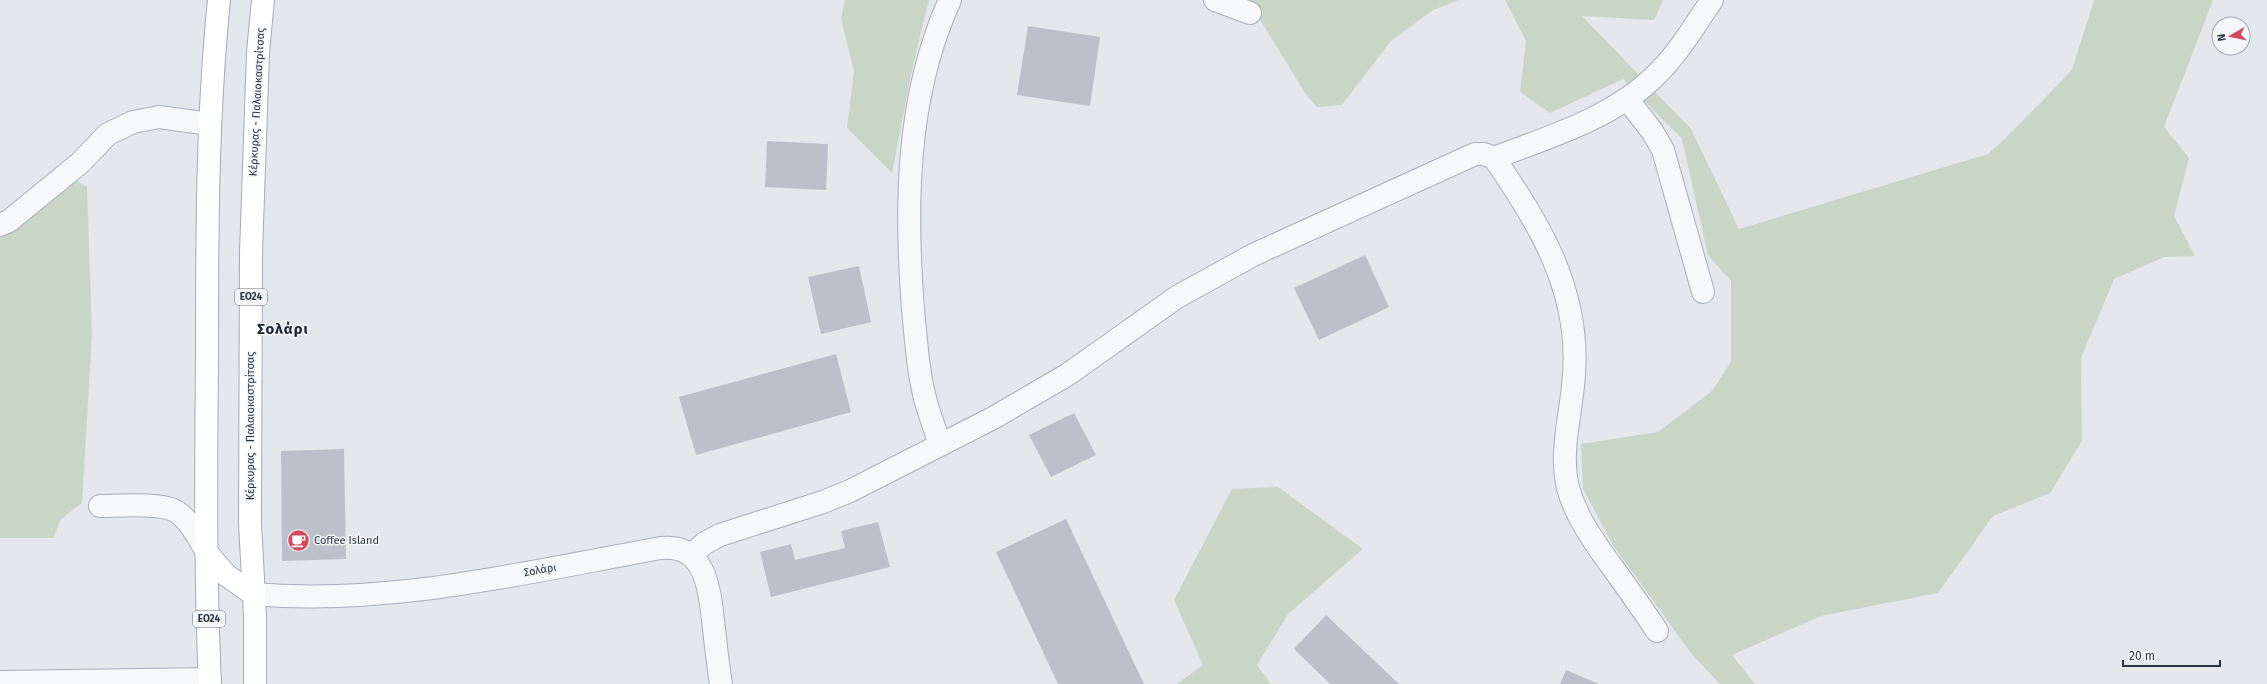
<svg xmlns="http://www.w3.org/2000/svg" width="2267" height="684" font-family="'Fira Sans',sans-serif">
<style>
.green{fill:#c9d6c5}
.building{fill:#bbc0ca}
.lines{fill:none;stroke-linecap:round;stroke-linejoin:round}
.minor-casing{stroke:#a9aeb7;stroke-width:24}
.tertiary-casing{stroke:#a9aeb7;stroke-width:24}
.primary-casing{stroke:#a3abb8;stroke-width:24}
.minor{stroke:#f7f8fa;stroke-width:22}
.tertiary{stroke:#f7f8fa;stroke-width:22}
.primary{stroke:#fff;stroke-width:22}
.labels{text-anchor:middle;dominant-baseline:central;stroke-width:3;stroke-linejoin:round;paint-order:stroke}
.shield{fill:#f4f6f9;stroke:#676e7b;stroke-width:1}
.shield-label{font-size:10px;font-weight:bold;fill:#2b3445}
.street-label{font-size:11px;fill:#2b3445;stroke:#f4f6f9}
.poi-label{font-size:11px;fill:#2b3445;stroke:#f4f6f9;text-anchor:start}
.district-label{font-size:15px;font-weight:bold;letter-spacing:1px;fill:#1d2536;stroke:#f4f6f9}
</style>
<rect width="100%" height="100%" fill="#e4e7ec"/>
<g class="green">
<path d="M845,0H929L911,74L892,173L847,128L854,71L841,19Z"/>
<path d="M1241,0H1458L1433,10L1390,42L1342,105L1317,107L1305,93L1251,5Z"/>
<path d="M1505,0H1663L1654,20L1582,16L1691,129L1739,229L1988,154L2007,137L2072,70L2094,0H2213L2164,127L2189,158L2174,216L2195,256L2164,257L2114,279L2081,358L2082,441L2050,493L1993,516L1938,593L1821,616L1732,655L1755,684H1720L1693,656L1613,545L1583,489L1581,444L1658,432L1712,391L1731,362V281L1708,255L1682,139L1623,79L1550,113L1520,92L1526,41Z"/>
<path d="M75,180L87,187L92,334L82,503L61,519L53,538H0V238L28,219Z"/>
<path d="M1278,487L1363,549L1288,614L1257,665L1271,684H1177L1203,665L1174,600L1232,489Z"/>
</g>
<g class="building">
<path d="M1028,26L1100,37L1090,106L1017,95Z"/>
<path d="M767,141L828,144L826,190L765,187Z"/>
<path d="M1365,255L1389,307L1319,340L1294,288Z"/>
<path d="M859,266L871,322L821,334L808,277Z"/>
<path d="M836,354L851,412L696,455L679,397Z"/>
<path d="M1074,413L1096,455L1051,477L1029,435Z"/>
<path d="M344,449L346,559L282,561L281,451Z"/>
<path d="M1066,519L1144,684H1058L996,552Z"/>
<path d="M878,522L890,567L771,597L760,552L791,544L795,560L845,548L841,531Z"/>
<path d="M1326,615L1399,684H1330L1294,649Z"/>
<path d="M1566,670L1599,684H1560Z"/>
</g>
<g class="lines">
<defs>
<g id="minor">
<path d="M1215,0L1250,13"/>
<path d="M1627,99L1652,131L1663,150L1703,292"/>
<path d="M1494,158C1551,136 1614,118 1658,73C1679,52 1695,25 1712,0"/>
<path d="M0,225L9,221L80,163L108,134L133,122L159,117L210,124"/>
<path d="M940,445C936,431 930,417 926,402C918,373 916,340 913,309C905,206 906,96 950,0"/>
<path d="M100,506C118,506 162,502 177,512C191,521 199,540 208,554"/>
<path d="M691,555L705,543L720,535L823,502L850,491L993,418L1067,375L1177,297L1253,255L1475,154H1484L1494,158C1540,224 1580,291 1574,374C1572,412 1559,450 1568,488C1576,517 1593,540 1610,564C1626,586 1642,608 1657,631"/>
<path d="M0,682L210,679"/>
</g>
<path id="tertiary" d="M253,594C390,606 527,572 661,548C708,543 710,595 714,629C716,647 718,666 721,684"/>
<g id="primary">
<path d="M208,554L226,575L253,594"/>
<path d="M210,684C205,574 206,464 207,354C207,236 207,118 219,0"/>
<path d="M255,684V616L250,523L251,253L258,52L263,0"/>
</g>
</defs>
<use href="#minor" class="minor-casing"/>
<use href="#tertiary" class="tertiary-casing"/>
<use href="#primary" class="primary-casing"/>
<use href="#minor" class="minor"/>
<use href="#tertiary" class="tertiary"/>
<use href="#primary" class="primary"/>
</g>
<defs>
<symbol id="cafe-disc" viewBox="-11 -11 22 22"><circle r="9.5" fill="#d1495b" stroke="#f4f6f9"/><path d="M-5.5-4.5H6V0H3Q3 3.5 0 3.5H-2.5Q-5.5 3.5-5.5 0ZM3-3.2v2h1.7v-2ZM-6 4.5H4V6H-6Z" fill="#fff"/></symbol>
</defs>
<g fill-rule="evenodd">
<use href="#cafe-disc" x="286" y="528" width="25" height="25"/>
</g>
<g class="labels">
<g class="shield">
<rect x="235" y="289" width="32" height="16" rx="3"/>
<rect x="193" y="611" width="32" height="16" rx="3"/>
</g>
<g class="shield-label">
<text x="251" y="297">ΕΟ24</text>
<text x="209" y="619">ΕΟ24</text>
</g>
<g class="street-label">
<text transform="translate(257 102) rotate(-87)">Κέρκυρας - Παλαιοκαστρίτσας</text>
<text transform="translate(250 426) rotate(-90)">Κέρκυρας - Παλαιοκαστρίτσας</text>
<text transform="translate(540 570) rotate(-10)">Σολάρι</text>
</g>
<g class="poi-label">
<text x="314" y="540">Coffee Island</text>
</g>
<g class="district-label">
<text x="283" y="329">Σολάρι</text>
</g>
</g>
<g transform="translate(2231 36) rotate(261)"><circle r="19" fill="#f4f6f9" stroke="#a4a8b1"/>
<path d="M0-3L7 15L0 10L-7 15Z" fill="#d1495b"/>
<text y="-6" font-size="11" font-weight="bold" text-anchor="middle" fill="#2b3445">N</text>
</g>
<path d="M2123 660v6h97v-6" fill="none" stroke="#2b3445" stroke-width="2"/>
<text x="2129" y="660" font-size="12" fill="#2b3445" stroke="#f4f6f9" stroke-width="3" paint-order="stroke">20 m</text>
</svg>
